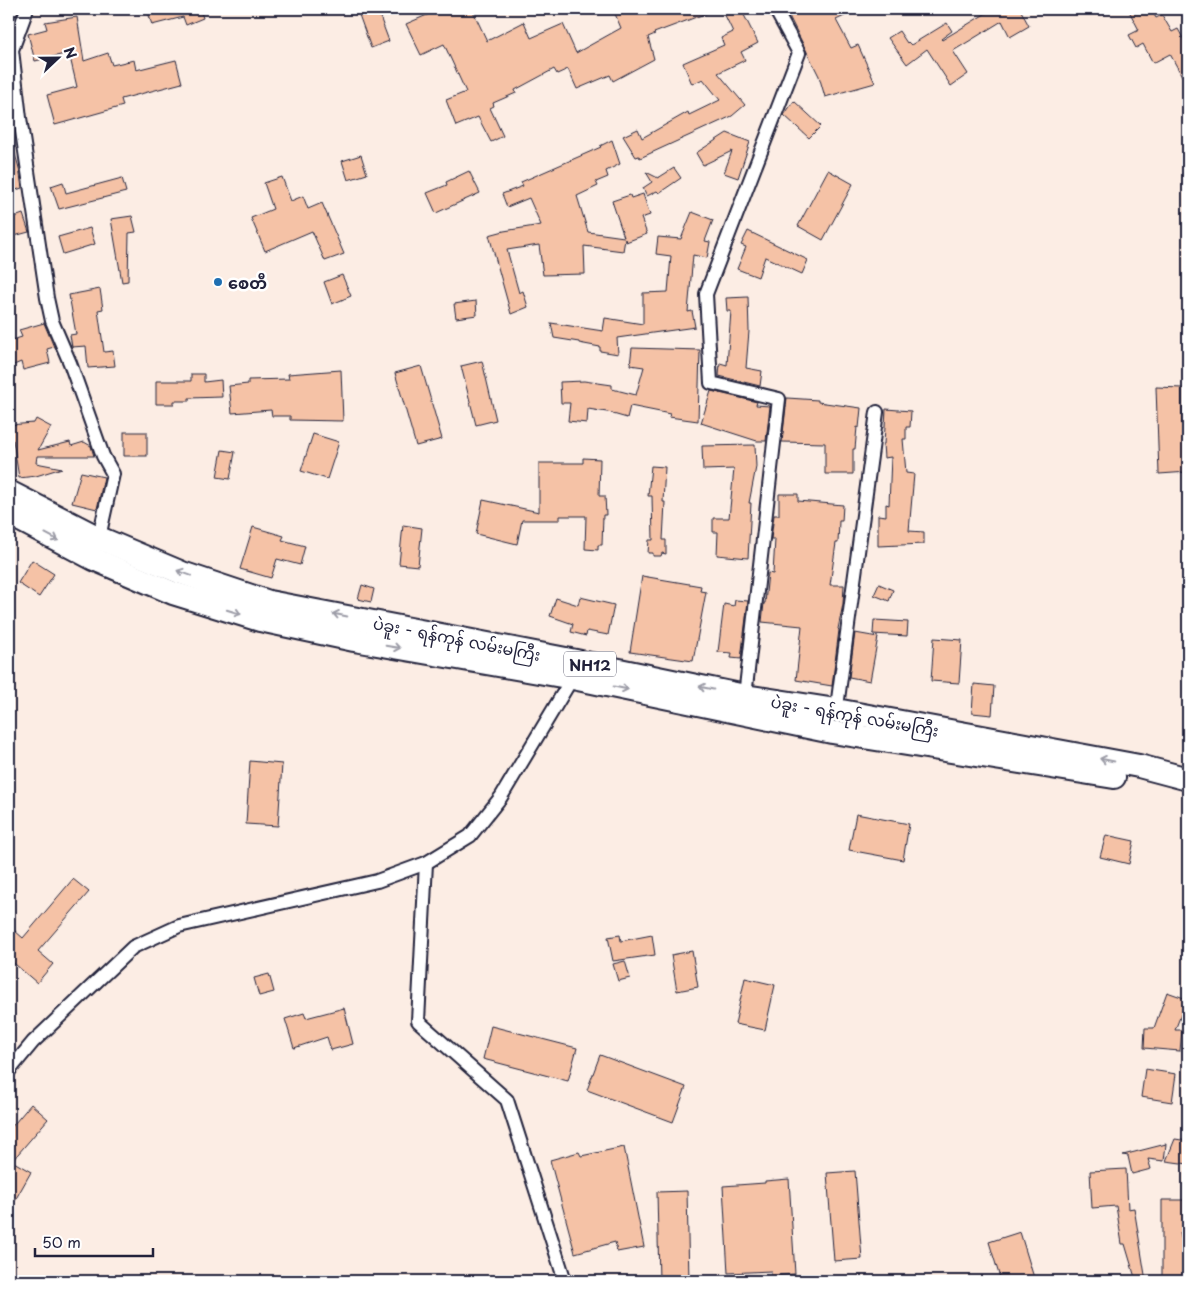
<svg xmlns="http://www.w3.org/2000/svg" width="1197" height="1290" font-family="'Playpen Sans','Noto Sans Myanmar',sans-serif">
<style>
.building{fill:#f5c2a6;stroke:#22223b}
.lines{fill:none;stroke-linecap:round;stroke-linejoin:round}
.street-casing{stroke:#22223b;stroke-width:16}
.highway-casing{stroke:#22223b;stroke-width:26}
.street{stroke:#fff;stroke-width:12}
.highway{stroke:#fff;stroke-width:22}
.oneway{stroke:#9c9ca7}
.poi-dot{fill:#1f6fb2;stroke:#fff;stroke-width:2}
.labels{text-anchor:middle;dominant-baseline:central;stroke-width:5;stroke-linejoin:round;paint-order:stroke}
.shield{fill:#fff;stroke:#646476;stroke-width:1}
.shield-label{font-size:15px;font-weight:bold;fill:#22223b}
.poi-label{font-size:16px;font-weight:bold;fill:#22223b;stroke:#fff;text-anchor:start}
.street-label{font-size:16px;fill:#22223b;stroke:#fff}
</style>
<rect width="100%" height="100%" fill="#fcede4"/>
<filter id="ink" filterUnits="userSpaceOnUse"><feTurbulence type="fractalNoise" baseFrequency=".02" numOctaves="2"/><feDisplacementMap in="SourceGraphic" scale="10" xChannelSelector="R" yChannelSelector="G"/><feConvolveMatrix kernelMatrix="1 2 1 2 8 2 1 2 1" color-interpolation-filters="sRGB"/></filter>
<g filter="url(#ink)">
<g class="building">
<path d="M147,9H200L203,18L186,25L183,17L152,25Z"/>
<path d="M366,9H377L389,41L371,48L358,12Z"/>
<path d="M441,9H472L487,41L524,22L531,38L563,24L576,53L621,28L613,9H715V10L654,33L655,34L648,37L654,59L613,81L610,75L577,89L568,69L557,74L554,69L515,90L516,93L493,103L494,106L490,108L503,136L491,142L478,117L456,126L446,100L466,92L444,44L421,55L406,24Z"/>
<path d="M722,9H741L758,43L741,52L745,60L718,73L745,105L732,116L640,158L639,156L636,157L623,136L638,129L642,138L688,112L689,115L720,100L703,79L692,84L683,63L724,45L721,38L733,32Z"/>
<path d="M799,9H859L836,20L851,48L858,45L875,83L825,97L819,76L788,14Z"/>
<path d="M993,9H1021H1020L1029,26L1010,37L1002,21L953,51L968,74L951,86L927,49L907,64L888,38L899,31L907,43L908,42L911,45L947,23L952,31L941,39L942,40Z"/>
<path d="M1128,9H1151L1156,18L1162,15L1172,32L1178,29L1188,47V87L1170,54L1153,63L1143,44L1136,48L1129,35L1139,30Z"/>
<path d="M77,17L84,61L108,53L112,65L134,60L136,70L176,60L182,83L121,99L123,106L55,125L47,95L77,87L69,53L35,61L28,34L47,29L45,22Z"/>
<path d="M794,101L821,126L809,138L784,115Z"/>
<path d="M727,133L750,142L738,178L724,173L732,151L703,165L696,153Z"/>
<path d="M612,140L620,164L606,171L608,177L596,182L598,186L577,196L588,232L624,237L612,201L630,195L631,198L643,194L650,215L641,218L647,234L626,242L625,239L623,251L584,246L585,274L543,275L539,245L507,250L519,293L523,291L528,307L511,314L489,235L504,231L541,225L529,198L507,207L502,194L523,186L521,182L601,147L600,146Z"/>
<path d="M9,144H12L19,168L22,188L13,191L9,179Z"/>
<path d="M361,155L367,174L348,180L342,161Z"/>
<path d="M674,168L681,178L659,193L657,191L647,196L643,188L652,182L646,172L658,178Z"/>
<path d="M828,170L853,184L823,240L798,226Z"/>
<path d="M469,171L480,193L436,213L427,193L447,185L446,182Z"/>
<path d="M282,177L291,201L303,196L308,209L322,203L344,254L325,261L312,231L265,251L251,218L273,209L264,183Z"/>
<path d="M122,178L126,192L59,209L51,186L63,182L66,193Z"/>
<path d="M692,212L713,220L705,241L710,242L707,258L693,255L688,312L692,311L695,327L617,338L618,354L600,351V347L579,343V342L554,338L551,323L603,331L605,318L643,324V293L668,292L671,256L656,254L658,237L681,239Z"/>
<path d="M23,214L29,232L14,236L9,219Z"/>
<path d="M132,216L136,232L129,233L128,281L122,282L111,219Z"/>
<path d="M90,228L95,244L63,254L58,237Z"/>
<path d="M748,231L808,260L802,274L765,257L758,277L737,269L746,247L741,245Z"/>
<path d="M342,275L351,296L332,304L324,282Z"/>
<path d="M100,289L103,309L98,310L104,352L113,351L115,366L88,368L86,346L72,347L70,335L76,334L69,295Z"/>
<path d="M748,297L749,331L746,368L762,371L760,386L719,376L720,363L727,365L731,311H727L726,298Z"/>
<path d="M476,301L477,315L456,318L454,304Z"/>
<path d="M44,323L54,347L47,349L50,363L23,370L21,362L9,367V341L22,337L19,330Z"/>
<path d="M632,348L700,350L698,421L669,417L670,414L630,406L627,418L613,414V413L588,409L587,423L568,421L570,403H561L560,382L584,381L612,385V389L636,395L644,367L630,365Z"/>
<path d="M482,361L496,420L476,425L461,366Z"/>
<path d="M421,366L442,439L416,446L395,373Z"/>
<path d="M341,370L343,421L290,420V416H272L271,410L232,413L229,386L248,384V380L289,379L288,374Z"/>
<path d="M191,374H204V382L221,380L222,397L189,398V401H174V404H156V381H191Z"/>
<path d="M1156,387L1182,388V425H1188V472L1159,474Z"/>
<path d="M711,391L757,402L756,405L770,406L766,441H757L701,423Z"/>
<path d="M787,398L818,400V402L861,408L859,428L857,427L855,449H853V474H825V443L782,442Z"/>
<path d="M886,409L911,411L910,427H906V439H903L906,473L914,474L909,531L924,532V544L878,546V515L886,516V504L889,505L891,457L884,458L883,444H884Z"/>
<path d="M36,419L51,427L38,450L70,442L71,446L84,442L91,446L94,456H37L36,463L62,468L36,476L19,478L13,440H10L9,425L34,423Z"/>
<rect x="124" y="432" width="23" height="24"/>
<path d="M313,434L339,442L327,479L301,471Z"/>
<path d="M755,445L756,467L749,503H751L748,558L717,555L718,532H713V518H729L734,469L703,470L702,446Z"/>
<path d="M222,450L235,452L230,479L217,477Z"/>
<path d="M583,458L600,459L599,496H605L606,515H603L602,545H598V550L585,549L586,516H560V520H522L517,544L476,534L483,500L539,512V463H583Z"/>
<path d="M651,466L665,467L663,502H665L663,540H666V554L662,553L661,556H653V553H648L649,540H653L652,496H648Z"/>
<path d="M81,472L104,477L97,509L72,503Z"/>
<path d="M779,494H798V501L843,505L842,521H839L838,543H836L830,585H844L843,604L838,629L839,630L832,686L796,680L802,626L762,622L764,603H765L768,573L773,574L775,539H771L774,515H779Z"/>
<path d="M403,525L422,528L418,566L399,564Z"/>
<path d="M253,527L284,536L282,540L305,546L300,565L277,559L271,578L240,569Z"/>
<path d="M32,560L54,574L39,597L18,583Z"/>
<path d="M642,576L701,586L700,591L706,592L693,661L630,652Z"/>
<path d="M879,584L893,590L889,601L874,595Z"/>
<path d="M362,585L374,589L371,602L358,599Z"/>
<path d="M580,597L614,605L608,635L587,631L586,636L571,632L573,624L550,616L556,598L578,605Z"/>
<path d="M735,600L748,601L741,659L731,658L732,653L718,652L724,604L734,606Z"/>
<path d="M874,620L908,622L907,636L873,634Z"/>
<path d="M855,633L878,637L870,681L849,677Z"/>
<path d="M934,638L962,640L959,683L931,681Z"/>
<path d="M974,684L994,686L992,715L972,713Z"/>
<path d="M250,761L282,764L278,826L246,824Z"/>
<path d="M856,814L909,824L903,860L849,850Z"/>
<path d="M1106,835L1134,841L1129,864L1100,857Z"/>
<path d="M73,879L89,892L38,951L53,964L37,983L9,959V938L15,931L23,938Z"/>
<path d="M620,935L621,941L652,935L655,955L613,961L608,937Z"/>
<path d="M692,951L698,987L677,991L671,955Z"/>
<path d="M625,961L630,978L618,981L613,964Z"/>
<path d="M269,974L274,992L259,996L254,978Z"/>
<path d="M745,978L775,985L765,1030L735,1024Z"/>
<path d="M1167,992L1187,999L1175,1030H1182L1180,1051L1144,1048L1145,1028H1154Z"/>
<path d="M344,1008L353,1044L331,1050L327,1037L294,1048L285,1019L304,1013L306,1018Z"/>
<path d="M491,1026L577,1048L568,1081L483,1059Z"/>
<path d="M600,1055L686,1087L673,1122L587,1090Z"/>
<path d="M1145,1069L1176,1074L1172,1102L1141,1097Z"/>
<path d="M31,1104L48,1119L12,1161L31,1172L9,1211V1130Z"/>
<path d="M1175,1139L1188,1141V1164L1166,1161Z"/>
<path d="M1166,1144L1164,1161L1148,1159L1151,1169L1132,1174L1128,1156L1123,1155Z"/>
<path d="M624,1147L644,1247L617,1252L615,1242L575,1253L550,1160L579,1152L581,1156Z"/>
<path d="M1126,1169L1128,1209L1134,1208L1146,1281H1136L1125,1244H1122L1116,1206L1092,1208L1090,1171Z"/>
<path d="M855,1171L862,1259L834,1261L827,1173Z"/>
<path d="M789,1179L795,1274L771,1276V1271L728,1273L723,1186L765,1183V1181Z"/>
<path d="M687,1191L689,1281H659L657,1192Z"/>
<path d="M1162,1200H1188V1234L1180,1233L1188,1268V1275L1162,1281Z"/>
<path d="M1020,1232L1035,1281H1001L989,1242Z"/>
</g>
<g class="lines">
<defs>
<g id="street">
<path d="M27,9L12,50L20,118L47,298L52,321L70,363L103,456L113,474L98,542"/>
<path d="M745,696L779,399L711,383L706,294L799,53L775,9"/>
<path d="M836,714L877,412"/>
<path d="M426,863L418,1021L507,1100L565,1281"/>
<path d="M9,1071L33,1042L133,947L179,926L377,881L426,863L470,836L501,797L574,675"/>
</g>
<g id="highway">
<path d="M9,492L99,538L182,573L269,602L576,661L745,696L836,710L1139,766L1188,779"/>
<path d="M9,514L94,559L173,593L260,620L354,640L573,678L832,732L1114,777"/>
</g>
</defs>
<use href="#street" class="street-casing"/>
<use href="#highway" class="highway-casing"/>
<use href="#street" class="street"/>
<use href="#highway" class="highway"/>
</g>
<defs><path id="oneway-shaft" d="M-6 0H5M1.5-3L5.5 0L1.5 3" fill="none" stroke-width="1.6" stroke-linecap="round" stroke-linejoin="round" transform="scale(1.25)"/></defs>
<g class="oneway">
<use href="#oneway-shaft" transform="translate(52 537) rotate(28)"/>
<use href="#oneway-shaft" transform="translate(184 573) rotate(-160)"/>
<use href="#oneway-shaft" transform="translate(234 612) rotate(17)"/>
<use href="#oneway-shaft" transform="translate(340 615) rotate(-169)"/>
<use href="#oneway-shaft" transform="translate(393 647) rotate(10)"/>
<use href="#oneway-shaft" transform="translate(621 688) rotate(11)"/>
<use href="#oneway-shaft" transform="translate(706 688) rotate(-168)"/>
<use href="#oneway-shaft" transform="translate(1107 760) rotate(-169)"/>
</g>
</g>
<circle class="poi-dot" cx="218" cy="282" r="5"/>
<g class="labels">
<rect class="shield" x="564" y="651.5" width="52" height="25" rx="4"/>
<g class="shield-label">
<text x="590" y="664">NH12</text>
</g>
<g class="poi-label">
<text x="228" y="282">စေတီ</text>
</g>
<g class="street-label">
<text transform="translate(457 638) rotate(11)">ပဲခူး - ရန်ကုန် လမ်းမကြီး</text>
<text transform="translate(855 715) rotate(10)">ပဲခူး - ရန်ကုန် လမ်းမကြီး</text>
</g>
</g>
<rect width="1197" height="1290" fill="none" stroke="#fff" stroke-width="30"/>
<rect x="15" y="15" width="1167" height="1260" fill="none" stroke="#22223b" stroke-width="2" filter="url(#ink)"/>
<g transform="translate(58 58) rotate(68)" stroke="#ffffff" stroke-width="4" paint-order="stroke">
<path d="M0-4L9 19L0 12L-9 19Z" fill="#22223b"/>
<text y="-8" font-size="14" font-weight="bold" text-anchor="middle" fill="#22223b">N</text>
</g>
<path d="M35 1248v8h118v-8" fill="none" stroke="#22223b" stroke-width="2.5"/>
<text x="42" y="1248" font-size="15" fill="#22223b" stroke="#ffffff" stroke-width="4" paint-order="stroke">50 m</text>
</svg>
